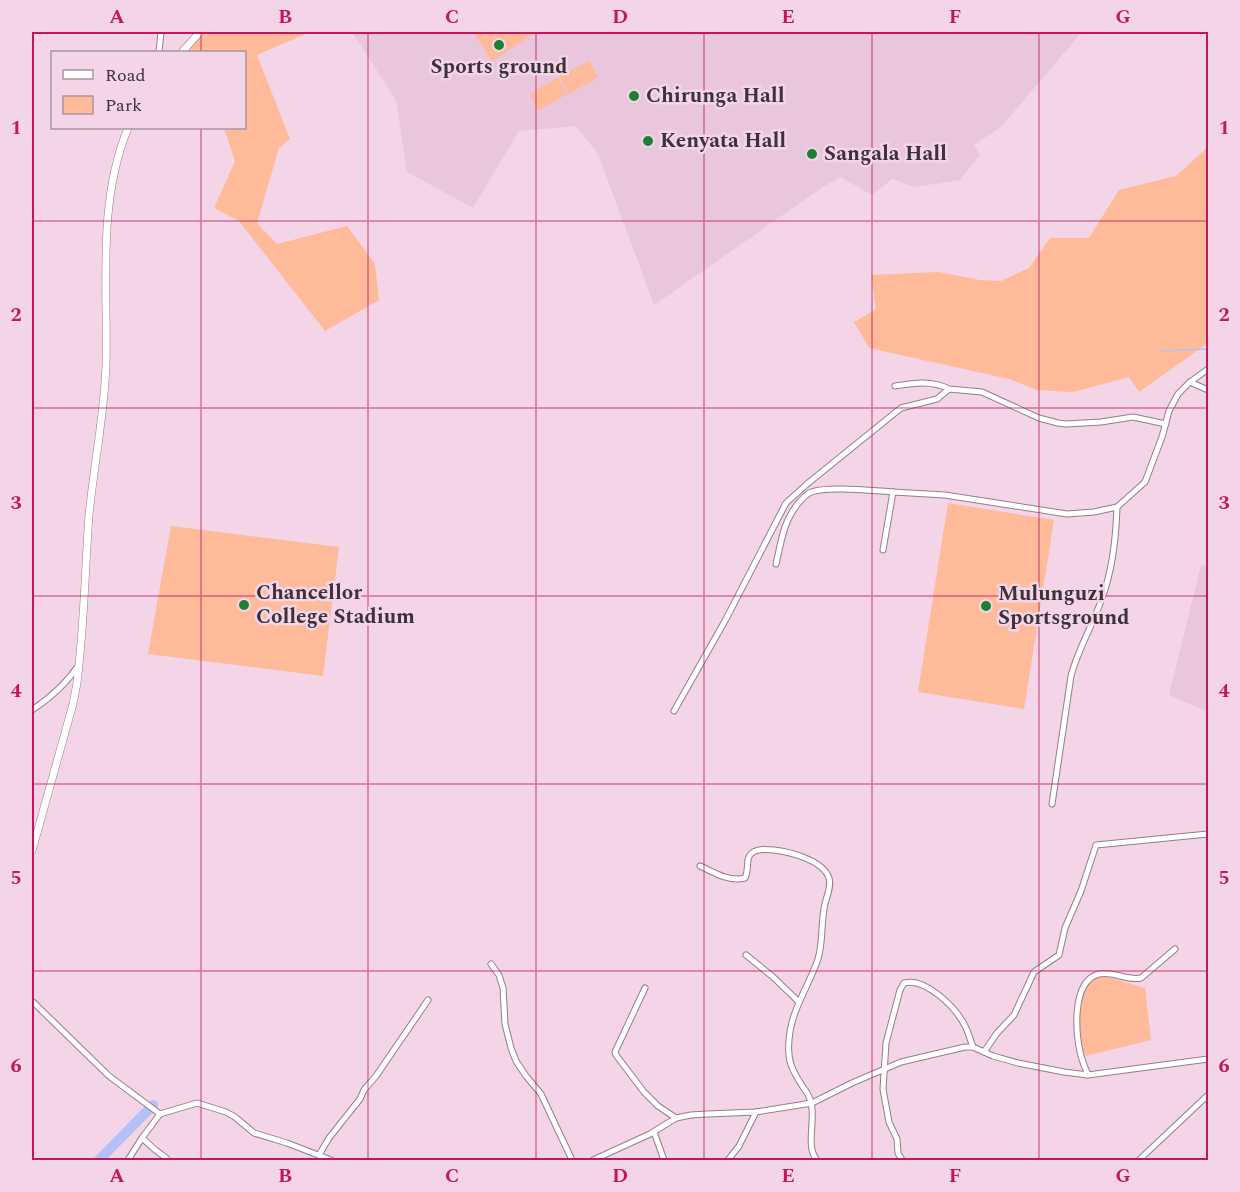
<svg xmlns="http://www.w3.org/2000/svg" width="1240" height="1192" font-family="Spectral,serif">
<style>
.built{fill:#eac6dc}
.green{fill:#feba99}
.lines{fill:none;stroke-linecap:round;stroke-linejoin:round}
.stream{stroke:#b5c0f7;stroke-width:1.5}
.river{stroke:#b5c0f7;stroke-width:10}
.minor-casing{stroke:#977c8d;stroke-width:7}
.tertiary-casing{stroke:#977c8d;stroke-width:8}
.minor{stroke:#fff;stroke-width:5}
.tertiary{stroke:#fff;stroke-width:7}
.grid{fill:none;stroke:#c2185b;stroke-width:1.5;stroke-opacity:0.55}
.poi-dot{fill:#1c7f32;stroke:#f3d5e7;stroke-width:2}
.labels{text-anchor:middle;dominant-baseline:central;stroke-width:5;stroke-linejoin:round;paint-order:stroke}
.poi-label{font-size:21px;font-weight:bold;fill:#3d3239;stroke:#f3d5e7;text-anchor:start}
.neatline{fill:none;stroke:#c2185b;stroke-width:2}
.grid-label{font-size:20px;text-anchor:middle;font-weight:bold;fill:#c2185b}
</style>
<rect width="100%" height="100%" fill="#f3d5e7"/>
<g class="built">
<path d="M352,32H1082L1001,127L974,145L980,155L960,180L915,187L892,179L872,195L840,177L823,187L654,305L598,154L576,126L519,131L473,208L407,172L396,100Z"/>
<path d="M1201,565L1208,567V712L1169,695Z"/>
</g>
<g class="green">
<path d="M203,32H310L257,55L290,139L279,148L257,223L277,244L347,226L375,264L379,300L325,331L239,221L214,208L235,161L224,128H244V52H193L190,47Z"/>
<path d="M473,32H536L492,61Z"/>
<path d="M590,61L598,77L569,94L559,76Z"/>
<path d="M558,77L567,94L538,111L530,94Z"/>
<path d="M1208,147V343L1139,392L1129,377L1073,392L1037,390L1009,379L869,348L854,322L876,309L871,275L939,272L980,280L1001,281L1029,268L1050,238H1089L1119,190L1176,176Z"/>
<path d="M948,503L1054,520L1024,709L918,692Z"/>
<path d="M171,526L339,547L323,676L148,654Z"/>
<path d="M1101,975L1145,988L1151,1040L1081,1057L1078,1008L1086,983Z"/>
</g>
<g class="lines">
<path class="stream" d="M1161,351L1208,349"/>
<path class="river" d="M99,1160L153,1105"/>
<defs>
<g id="minor">
<path d="M159,52L161,32"/>
<path d="M1190,382L1208,390"/>
<path d="M895,386C914,383 932,380 949,389"/>
<path d="M883,550L893,492L945,495L1067,514L1094,512L1117,507L1145,482L1162,437L1169,411L1178,394L1190,382L1208,369"/>
<path d="M776,564C780,548 782,529 791,514C795,507 802,498 809,493C824,485 875,491 893,492"/>
<path d="M32,710C50,698 66,684 78,666"/>
<path d="M674,711L726,619L786,503L807,484L901,408L937,399L949,389L982,392L1039,418L1058,423L1066,424L1101,422L1133,417L1166,424"/>
<path d="M1052,804L1071,676C1078,649 1093,625 1102,598C1113,569 1116,538 1117,507"/>
<path d="M700,866C715,873 729,882 745,878C748,872 747,866 748,860C750,848 764,849 774,850C790,852 823,860 829,878C832,888 825,899 824,909C821,926 823,942 818,959C809,986 791,1010 789,1040C787,1061 792,1070 803,1087C806,1091 810,1097 811,1103C816,1120 805,1147 817,1160"/>
<path d="M746,955L772,976L799,1002"/>
<path d="M491,964L499,975L503,988L505,1024L511,1048L516,1061L526,1076L541,1094L572,1160"/>
<path d="M645,988L615,1052L616,1055L644,1092L658,1106L676,1118"/>
<path d="M32,1001L109,1076L160,1114"/>
<path d="M984,1052L997,1033L1014,1015L1034,972L1059,955L1065,928L1081,891L1096,845L1208,834"/>
<path d="M1088,1075C1087,1071 1084,1067 1083,1062C1075,1041 1070,981 1099,974C1113,971 1127,981 1141,978L1175,949"/>
<path d="M654,1132L664,1160"/>
<path d="M142,1138C147,1142 151,1147 157,1151C161,1155 165,1156 168,1160"/>
<path d="M319,1155L329,1138L360,1099L364,1090L376,1076L428,1000"/>
<path d="M128,1160L142,1138L160,1114L197,1103L226,1112L235,1117L254,1133L287,1143L331,1160"/>
<path d="M593,1160L650,1134L676,1118L691,1115L707,1114L756,1112L812,1103L852,1083L901,1062L965,1047H973L993,1056L1018,1063L1064,1072L1088,1075L1208,1059"/>
<path d="M728,1160L739,1146L756,1112"/>
<path d="M902,1160L898,1153L897,1139L889,1122L883,1089L886,1043L900,990L904,983C925,977 955,1007 964,1024C968,1031 970,1039 973,1047"/>
<path d="M1139,1160L1208,1095"/>
</g>
<g id="tertiary">
<path d="M182,52L200,32"/>
<path d="M32,851L73,704L77,683C84,627 85,571 89,515C94,465 104,416 106,366C108,287 97,203 128,128"/>
</g>
</defs>
<use href="#minor" class="minor-casing"/>
<use href="#tertiary" class="tertiary-casing"/>
<use href="#minor" class="minor"/>
<use href="#tertiary" class="tertiary"/>
</g>
<path class="grid" d="M201,32V52M368,32V1160M536,32V1160M704,32V1160M872,32V1160M1039,32V1160M201,128V1160M32,221H1208M32,408H1208M32,596H1208M32,784H1208M32,971H1208"/>
<g class="poi-dot">
<circle cx="499" cy="45" r="6"/>
<circle cx="634" cy="96" r="6"/>
<circle cx="648" cy="141" r="6"/>
<circle cx="812" cy="154" r="6"/>
<circle cx="244" cy="605" r="6"/>
<circle cx="986" cy="606" r="6"/>
</g>
<g class="labels">
<g class="poi-label">
<text x="499" y="67" text-anchor="middle">Sports ground</text>
<text x="646" y="96">Chirunga Hall</text>
<text x="660" y="141">Kenyata Hall</text>
<text x="824" y="154">Sangala Hall</text>
<text x="256" y="593">Chancellor<tspan x="256" dy="24">College Stadium</tspan></text>
<text x="998" y="594">Mulunguzi<tspan x="998" dy="24">Sportsground</tspan></text>
</g>
</g>
<rect width="1240" height="1192" fill="none" stroke="#f3d5e7" stroke-width="66"/>
<rect x="51" y="51" width="195" height="78" fill="#f3d5e7" stroke="#aa94a1" stroke-width="1.5"/>
<rect x="63" y="70" width="30" height="9" fill="#ffffff" stroke="#aa94a1" stroke-width="1.5"/>
<text x="105" y="81" font-size="18" fill="#3d3239">Road</text>
<rect x="63" y="96" width="30" height="18" fill="#feba99" stroke="#aa94a1" stroke-width="1.5"/>
<text x="105" y="111" font-size="18" fill="#3d3239">Park</text>
<rect x="33" y="33" width="1174" height="1126" class="neatline"/>
<g class="grid-label">
<text x="117" y="23">A</text>
<text x="285" y="23">B</text>
<text x="452" y="23">C</text>
<text x="620" y="23">D</text>
<text x="788" y="23">E</text>
<text x="955" y="23">F</text>
<text x="1123" y="23">G</text>
<text x="16" y="134">1</text>
<text x="1224" y="134">1</text>
<text x="16" y="321">2</text>
<text x="1224" y="321">2</text>
<text x="16" y="509">3</text>
<text x="1224" y="509">3</text>
<text x="16" y="697">4</text>
<text x="1224" y="697">4</text>
<text x="16" y="884">5</text>
<text x="1224" y="884">5</text>
<text x="16" y="1072">6</text>
<text x="1224" y="1072">6</text>
<text x="117" y="1182">A</text>
<text x="285" y="1182">B</text>
<text x="452" y="1182">C</text>
<text x="620" y="1182">D</text>
<text x="788" y="1182">E</text>
<text x="955" y="1182">F</text>
<text x="1123" y="1182">G</text>
</g>
</svg>
